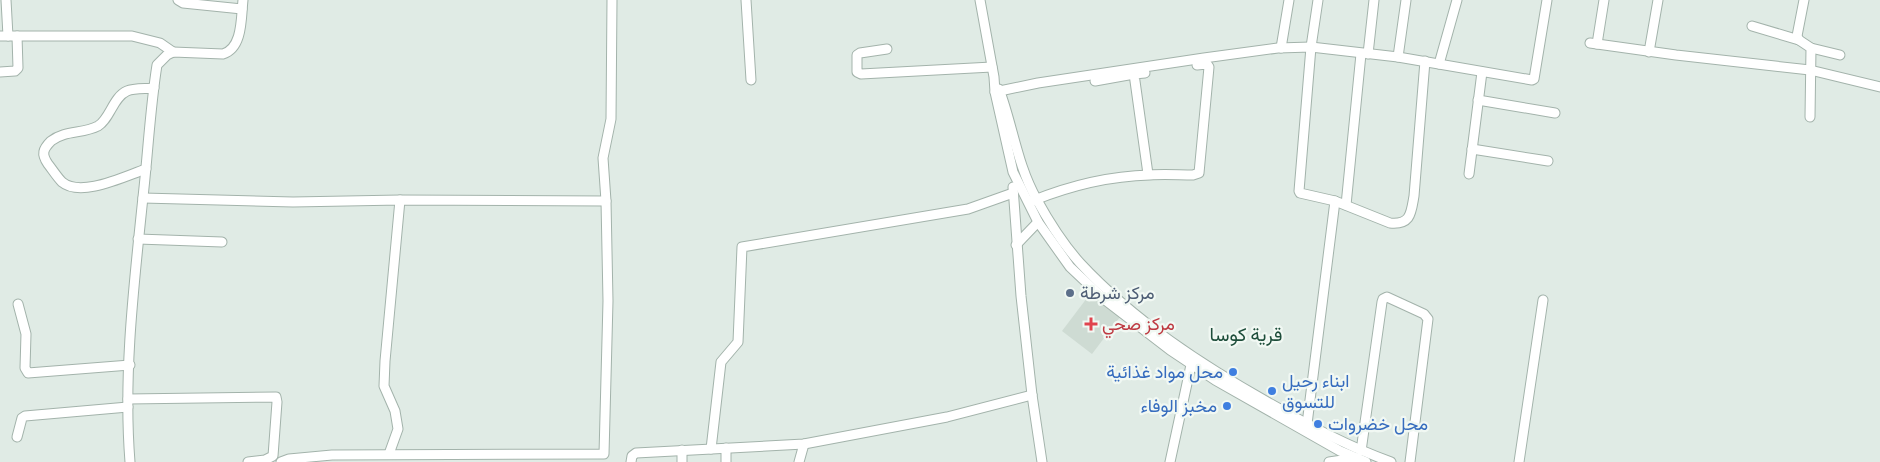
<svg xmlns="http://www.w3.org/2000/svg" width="1880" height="462" font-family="Signika,Vazirmatn,sans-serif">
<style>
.built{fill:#cedbd3}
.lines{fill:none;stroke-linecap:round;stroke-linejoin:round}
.minor-casing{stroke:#a3b3ab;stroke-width:11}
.minor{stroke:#fff;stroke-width:9}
.service-dot{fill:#5c6f8a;stroke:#f1f8f3;stroke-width:2}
.health-dot{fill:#e0444e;stroke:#f1f8f3;stroke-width:2}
.shop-dot{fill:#3f7fe0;stroke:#f1f8f3;stroke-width:2}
.labels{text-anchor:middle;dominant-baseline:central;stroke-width:4.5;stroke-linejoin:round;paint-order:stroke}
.service-label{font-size:18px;fill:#4e5e75;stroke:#f1f8f3;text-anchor:start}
.health-label{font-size:18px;fill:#be3a42;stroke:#f1f8f3;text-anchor:start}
.shop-label{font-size:18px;fill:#366cbe;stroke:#f1f8f3;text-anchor:end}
.neighbourhood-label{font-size:19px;fill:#1d4d3a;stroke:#f1f8f3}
</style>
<rect width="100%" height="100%" fill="#e0ebe5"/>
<path class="built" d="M1090,294L1120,317L1092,354L1062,331Z"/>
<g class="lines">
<defs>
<g id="minor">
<path d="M6,0L8,36"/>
<path d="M178,0L183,3L242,9"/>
<path d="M746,0L751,80"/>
<path d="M980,0L994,77L995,92L1013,172L1038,222L1070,267L1105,300L1170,350L1215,380L1340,451L1366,462"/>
<path d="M1318,0L1311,47L1299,191L1300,193L1335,201L1390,223C1411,225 1411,213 1414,196L1425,61"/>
<path d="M1804,0L1797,36L1799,40L1811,48L1810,117"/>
<path d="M1752,26L1799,40"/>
<path d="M0,36H132L160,43L173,52"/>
<path d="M1590,43L1676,55L1810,70L1880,87"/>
<path d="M1597,44L1604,0"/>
<path d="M1281,48L1289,0"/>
<path d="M1811,48L1840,55"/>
<path d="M887,49L860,53L857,55V72L861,74L992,67"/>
<path d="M1649,52L1658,0"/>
<path d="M1368,54L1374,0"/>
<path d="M1398,57L1406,0"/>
<path d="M1439,64L1457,0"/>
<path d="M0,72L15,71L18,68L17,36"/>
<path d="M1145,73L1134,74L1148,174"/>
<path d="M1095,81L1134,74"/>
<path d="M999,89C1013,126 1017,165 1037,200C1049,222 1063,244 1080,263C1134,321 1203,366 1271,404C1312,427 1347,446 1391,462"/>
<path d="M995,92L1038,83L1204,58L1278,48L1311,47L1398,57L1532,80L1534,79L1547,0"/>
<path d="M1478,100L1555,113"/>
<path d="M1472,149L1548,161"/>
<path d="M146,169C125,176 81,198 62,182C57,177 52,169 48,164C41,154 43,149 51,141C65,130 83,134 98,126C110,119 113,97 127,91C134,88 146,89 154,88"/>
<path d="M1469,174L1482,72"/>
<path d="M1013,187L1021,296L1032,395L1042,462"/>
<path d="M143,198L293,202L400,200L606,201"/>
<path d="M1032,201C1069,186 1110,176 1150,175C1164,174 1179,175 1193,175L1199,173L1209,67L1207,64L1197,65"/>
<path d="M1346,205L1361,54"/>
<path d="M138,239L222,242"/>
<path d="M1016,245L1038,222"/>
<path d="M18,304L26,334L25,368L28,373L130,365"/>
<path d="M128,399L276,397L277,402L273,456L265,460L248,462"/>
<path d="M1307,424L1335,201"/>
<path d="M17,437L22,418L25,416L128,407"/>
<path d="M726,448V462"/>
<path d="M711,449L721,362L738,342L742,247L968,209L1013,193"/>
<path d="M682,450V462"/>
<path d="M1361,451L1382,302L1383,299L1387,297L1424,314L1428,319L1410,462"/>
<path d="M389,454L398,429L395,411L384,386L385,361L400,200"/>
<path d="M130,462C123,375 134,284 143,197C148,153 150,109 157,65L167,55L173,52L223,54C243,48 241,17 243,0"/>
<path d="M281,462L289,459L332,455L604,454L608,301L606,201L603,158L611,119L612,0"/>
<path d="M631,462L632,456L636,453L804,444L947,417L1032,395"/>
<path d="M799,462L804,444"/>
<path d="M1170,462L1191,365"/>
<path d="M1329,462L1356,458"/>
<path d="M1519,462L1543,300"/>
</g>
</defs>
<use href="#minor" class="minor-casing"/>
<use href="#minor" class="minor"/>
</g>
<circle class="service-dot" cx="1070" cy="293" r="5"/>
<path class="health-dot" d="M1088.5 316.5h5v5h5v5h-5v5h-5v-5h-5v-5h5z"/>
<g class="shop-dot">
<circle cx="1233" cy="372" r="5"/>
<circle cx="1272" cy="391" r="5"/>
<circle cx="1227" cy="406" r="5"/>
<circle cx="1318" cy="424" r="5"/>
</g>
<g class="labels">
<g class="service-label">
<text x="1080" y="293">مركز شرطة</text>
</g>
<g class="health-label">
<text x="1102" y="324">مركز صحي</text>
</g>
<g class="shop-label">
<text x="1223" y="372">محل مواد غذائية</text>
<text x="1282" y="381" text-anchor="start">ابناء رحيل<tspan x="1282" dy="21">للتسوق</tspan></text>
<text x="1217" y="406">مخبز الوفاء</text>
<text x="1328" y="424" text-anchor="start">محل خضروات</text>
</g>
<g class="neighbourhood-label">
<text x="1246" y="335">قرية كوسا</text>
</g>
</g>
</svg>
